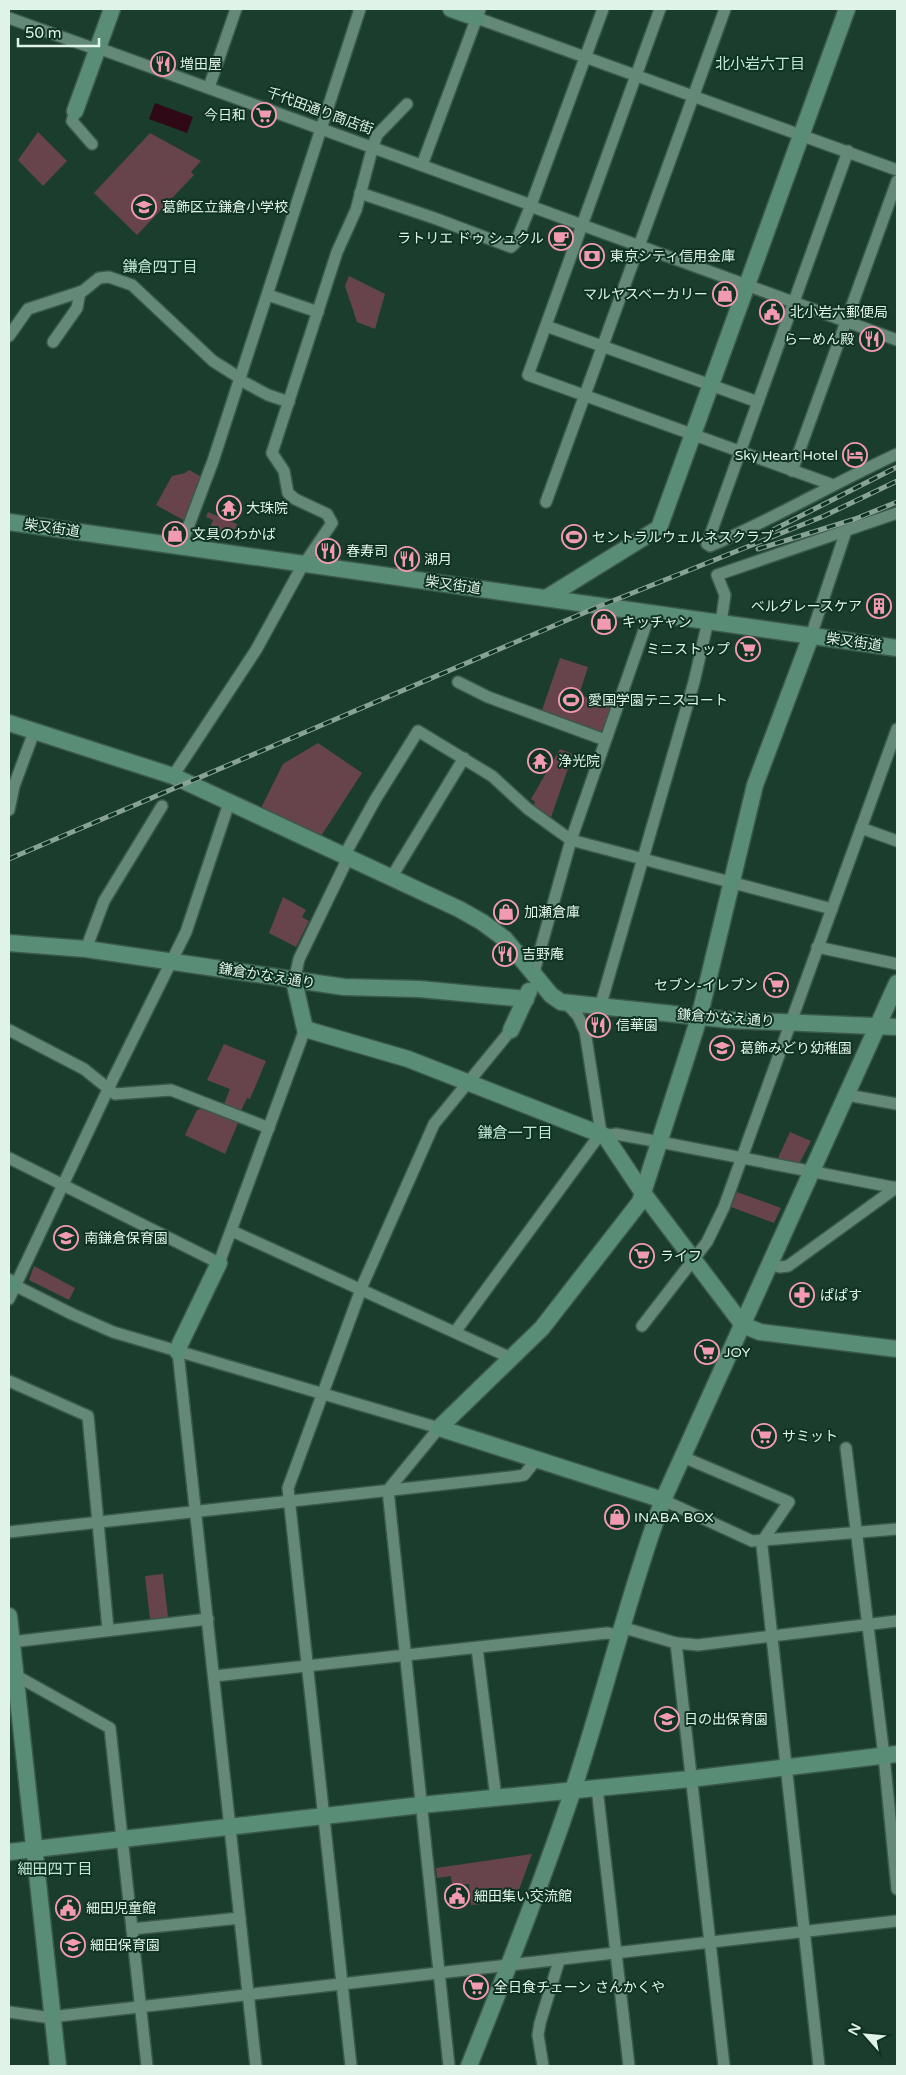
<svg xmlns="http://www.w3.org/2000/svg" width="906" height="2075" font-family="'Varela Round','Noto Sans JP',sans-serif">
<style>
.green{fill:#67444c}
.water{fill:#2f0916}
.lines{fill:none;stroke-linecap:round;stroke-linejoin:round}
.street-casing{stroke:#3a594c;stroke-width:14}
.secondary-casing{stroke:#3a594c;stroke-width:19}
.street{stroke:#658977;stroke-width:11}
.secondary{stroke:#598d75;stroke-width:16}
.rail-casing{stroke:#88a295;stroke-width:5}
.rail{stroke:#0f3223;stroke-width:3;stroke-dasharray:9;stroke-linecap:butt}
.labels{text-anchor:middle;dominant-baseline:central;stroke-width:4;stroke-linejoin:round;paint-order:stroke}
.poi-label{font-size:14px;fill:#e0f3e9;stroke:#0f3223;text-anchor:start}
.street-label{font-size:14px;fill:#e0f3e9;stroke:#0f3223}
.neighbourhood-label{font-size:15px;fill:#c3ead5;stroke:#0f3223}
</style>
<rect width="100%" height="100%" fill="#1a3d2d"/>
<g class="green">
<path d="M38,132L67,161L43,186L18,160Z"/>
<path d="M150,133L201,161L191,172L194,175L137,235L94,193Z"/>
<path d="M349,276L385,294L375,329L357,322L345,286Z"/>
<path d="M189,470L202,477L185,521L156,505L172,476L185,473Z"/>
<path d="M208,512L237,524L232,540L208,533L213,520L206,517Z"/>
<path d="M560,658L588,667L579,695L612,705L603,730L598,732L542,710Z"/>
<path d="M318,743L362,773L319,839L259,812L283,764Z"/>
<path d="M560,749L573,754L550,820L533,807L535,802L531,799Z"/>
<path d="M283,897L306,910L302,917L309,921L296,947L269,933Z"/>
<path d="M224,1044L266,1061L250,1099L247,1098L241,1111L224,1104L230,1089L207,1080Z"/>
<path d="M204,1108L238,1123L225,1154L185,1135L197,1110Z"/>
<path d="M790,1132L811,1141L799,1164L777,1160Z"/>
<path d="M737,1192L781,1208L774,1223L731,1207Z"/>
<path d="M34,1266L75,1288L69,1300L29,1280Z"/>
<path d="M163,1574L168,1617L150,1619L145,1576Z"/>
<path d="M532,1854L515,1901L471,1905L469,1884L452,1885L451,1876L437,1878L436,1868Z"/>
</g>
<path class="water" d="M155,103L193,117L187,133L149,119Z"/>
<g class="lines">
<defs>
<g id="street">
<path d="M660,9L528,375L833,485"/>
<path d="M9,18L98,50"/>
<path d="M477,18L897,170"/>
<path d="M98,48L531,205"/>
<path d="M209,87L236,9"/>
<path d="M75,111L72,121L92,144"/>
<path d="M848,151L707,544L710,546C774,519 834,483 897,454"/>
<path d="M422,165L480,9"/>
<path d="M360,193L434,218L511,247L516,242L531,205L603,9"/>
<path d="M530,206L897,340"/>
<path d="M268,295L318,312"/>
<path d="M546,326L758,402"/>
<path d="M9,336L28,309L83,291L99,278L109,277L132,285L213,361L240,378"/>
<path d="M53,342L77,308L80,292"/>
<path d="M240,380L268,395L289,402"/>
<path d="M792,471L897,181"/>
<path d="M546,502L725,9"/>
<path d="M181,546L213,461L360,9"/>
<path d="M721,623L725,595L717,575L897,513"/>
<path d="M811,636L846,531"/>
<path d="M458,682L488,697L605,740"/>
<path d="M173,776L256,650L300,570L332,523L327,514L295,499L288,493L284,471L272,453L337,252L356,210L373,146L377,135L407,104"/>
<path d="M9,810L14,786L34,732"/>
<path d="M861,828L897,841"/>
<path d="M344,856L375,800L418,731L492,776L528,809L571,840L832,909"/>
<path d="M391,878L464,758"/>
<path d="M817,947L897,964"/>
<path d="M86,949L104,901L162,806"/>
<path d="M534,972L571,840L650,613"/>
<path d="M294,981L299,959L348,858"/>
<path d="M600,1007L694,682L708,621"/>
<path d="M9,1030L84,1069L115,1094L171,1090L269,1128"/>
<path d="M847,1095L897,1104"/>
<path d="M605,1136L616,1134L660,1142L897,1188"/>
<path d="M9,1158L219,1263L305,1029"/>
<path d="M232,1231L511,1358"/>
<path d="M770,1264L780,1267L788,1266L897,1187"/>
<path d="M14,1285L72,1314L113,1332L439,1428L388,1490L449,2066"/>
<path d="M9,1299L112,1081L186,932L229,803"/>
<path d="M642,1326L707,1242L724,1207L897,729"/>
<path d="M455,1332L601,1133L585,1031L578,1016L566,1003"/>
<path d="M178,1352L256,2066"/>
<path d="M9,1381L88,1416L108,1629"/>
<path d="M846,1448L884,1756L897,1889"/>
<path d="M683,1457L789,1502L763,1540L762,1546L819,2066"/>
<path d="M663,1500L752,1541L897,1529"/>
<path d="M9,1532L519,1476L524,1475L536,1460"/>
<path d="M621,1627L676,1643L698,1645L897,1621"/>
<path d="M11,1642L208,1619"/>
<path d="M676,1643L724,2066"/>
<path d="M477,1648L496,1798"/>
<path d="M15,1675L110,1728L147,2066"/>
<path d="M215,1676L607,1633L618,1635"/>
<path d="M597,1788L629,2066"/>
<path d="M132,1929L240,1918"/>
<path d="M9,2012L45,2017L59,2016L897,1921"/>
<path d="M351,2066L288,1488L363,1284L434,1124L511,1030"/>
<path d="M543,2066L538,2035L540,2023L559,1961"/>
</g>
<g id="secondary">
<path d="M451,9L477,18"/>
<path d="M75,111L112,9"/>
<path d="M9,522L897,648"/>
<path d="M546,598L659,528L847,9"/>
<path d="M9,723L173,776L459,909L482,922L505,939L551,995L561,1002L730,1020L897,1027"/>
<path d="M9,943L86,949L344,987L419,989L526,999"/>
<path d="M294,981L305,1029L408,1059L605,1136L643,1193L743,1325L760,1332L897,1349"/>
<path d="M511,1030L529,991"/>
<path d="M9,1282L14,1285"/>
<path d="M178,1352L180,1344L219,1263"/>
<path d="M663,1500L439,1428L542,1328L640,1202L699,1018L755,785L811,636"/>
<path d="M9,1616L58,2066"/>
<path d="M9,1852L421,1805L690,1779L897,1754"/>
<path d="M469,2066C505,1975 542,1883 573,1790C605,1694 628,1595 663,1500L897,983"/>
</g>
</defs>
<use href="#street" class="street-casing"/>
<use href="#secondary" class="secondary-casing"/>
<use href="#street" class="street"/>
<use href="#secondary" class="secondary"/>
<defs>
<g id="rail">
<path d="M773,530L897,467"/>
<path d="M758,549L855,519L897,502"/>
<path d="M9,859L600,606L824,516L897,481"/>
</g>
</defs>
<use href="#rail" class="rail-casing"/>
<use href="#rail" class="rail"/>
</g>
<defs>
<symbol id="restaurant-ring" viewBox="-11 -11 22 22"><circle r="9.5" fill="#0f3223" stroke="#f29aaf" stroke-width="1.5"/><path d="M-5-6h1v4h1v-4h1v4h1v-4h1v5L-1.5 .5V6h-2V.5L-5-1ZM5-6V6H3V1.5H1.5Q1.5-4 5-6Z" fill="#f29aaf"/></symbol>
<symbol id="supermarket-ring" viewBox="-11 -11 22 22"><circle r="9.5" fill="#0f3223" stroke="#f29aaf" stroke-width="1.5"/><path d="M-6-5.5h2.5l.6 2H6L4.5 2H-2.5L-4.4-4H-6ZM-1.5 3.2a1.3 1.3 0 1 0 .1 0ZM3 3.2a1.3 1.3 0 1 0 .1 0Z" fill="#f29aaf"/></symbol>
<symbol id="school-ring" viewBox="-11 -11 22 22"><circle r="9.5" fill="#0f3223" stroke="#f29aaf" stroke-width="1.5"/><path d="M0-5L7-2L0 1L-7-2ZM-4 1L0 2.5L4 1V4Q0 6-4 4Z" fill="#f29aaf"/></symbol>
<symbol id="cafe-ring" viewBox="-11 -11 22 22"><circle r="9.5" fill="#0f3223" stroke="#f29aaf" stroke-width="1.5"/><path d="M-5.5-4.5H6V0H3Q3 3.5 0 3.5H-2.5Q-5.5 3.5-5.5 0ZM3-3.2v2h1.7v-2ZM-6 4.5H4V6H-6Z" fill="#f29aaf"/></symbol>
<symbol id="bank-ring" viewBox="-11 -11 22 22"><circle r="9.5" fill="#0f3223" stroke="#f29aaf" stroke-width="1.5"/><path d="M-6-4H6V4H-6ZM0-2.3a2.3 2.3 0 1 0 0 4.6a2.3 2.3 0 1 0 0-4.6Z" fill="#f29aaf"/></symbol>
<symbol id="shop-ring" viewBox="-11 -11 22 22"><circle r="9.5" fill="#0f3223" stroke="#f29aaf" stroke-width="1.5"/><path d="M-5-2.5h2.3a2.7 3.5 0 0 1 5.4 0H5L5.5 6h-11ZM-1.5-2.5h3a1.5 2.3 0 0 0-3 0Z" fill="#f29aaf"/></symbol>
<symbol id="civic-ring" viewBox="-11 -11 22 22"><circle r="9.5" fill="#0f3223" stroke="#f29aaf" stroke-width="1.5"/><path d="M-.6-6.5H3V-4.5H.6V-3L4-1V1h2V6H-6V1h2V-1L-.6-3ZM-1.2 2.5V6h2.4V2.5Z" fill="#f29aaf"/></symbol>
<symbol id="hotel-ring" viewBox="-11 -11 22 22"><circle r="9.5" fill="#0f3223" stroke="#f29aaf" stroke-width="1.5"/><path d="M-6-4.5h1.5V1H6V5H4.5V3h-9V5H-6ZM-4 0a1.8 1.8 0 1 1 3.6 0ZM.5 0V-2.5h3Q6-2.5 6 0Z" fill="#f29aaf"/></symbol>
<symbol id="temple-ring" viewBox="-11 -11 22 22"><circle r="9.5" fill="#0f3223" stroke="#f29aaf" stroke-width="1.5"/><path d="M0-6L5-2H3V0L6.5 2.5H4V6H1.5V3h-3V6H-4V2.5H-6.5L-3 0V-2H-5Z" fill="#f29aaf"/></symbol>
<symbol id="stadium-ring" viewBox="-11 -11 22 22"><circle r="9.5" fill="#0f3223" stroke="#f29aaf" stroke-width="1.5"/><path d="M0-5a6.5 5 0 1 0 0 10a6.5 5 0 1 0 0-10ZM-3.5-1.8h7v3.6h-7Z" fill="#f29aaf"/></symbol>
<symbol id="building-ring" viewBox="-11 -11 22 22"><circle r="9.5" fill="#0f3223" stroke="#f29aaf" stroke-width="1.5"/><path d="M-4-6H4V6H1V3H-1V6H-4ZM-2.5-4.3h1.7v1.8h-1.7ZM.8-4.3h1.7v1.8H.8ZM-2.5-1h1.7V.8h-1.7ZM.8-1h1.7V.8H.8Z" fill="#f29aaf"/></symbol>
<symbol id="pharmacy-ring" viewBox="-11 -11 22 22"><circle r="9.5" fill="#0f3223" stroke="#f29aaf" stroke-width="1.5"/><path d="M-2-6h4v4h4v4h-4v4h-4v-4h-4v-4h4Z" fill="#f29aaf"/></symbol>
</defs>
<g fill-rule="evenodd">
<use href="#restaurant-ring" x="149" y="50" width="28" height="28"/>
<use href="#supermarket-ring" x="250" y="101" width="28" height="28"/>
<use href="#school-ring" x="130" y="193" width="28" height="28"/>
<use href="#cafe-ring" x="547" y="224" width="28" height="28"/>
<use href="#bank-ring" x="578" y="242" width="28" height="28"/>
<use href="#shop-ring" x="711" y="280" width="28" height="28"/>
<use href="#civic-ring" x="758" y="298" width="28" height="28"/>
<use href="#restaurant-ring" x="858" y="325" width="28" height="28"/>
<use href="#hotel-ring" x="841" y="441" width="28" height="28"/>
<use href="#temple-ring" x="215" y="494" width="28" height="28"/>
<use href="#shop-ring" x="161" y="520" width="28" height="28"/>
<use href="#stadium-ring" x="560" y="523" width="28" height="28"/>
<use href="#restaurant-ring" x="314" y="537" width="28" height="28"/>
<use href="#restaurant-ring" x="393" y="545" width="28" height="28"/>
<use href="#building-ring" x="865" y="592" width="28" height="28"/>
<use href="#shop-ring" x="590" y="608" width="28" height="28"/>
<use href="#supermarket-ring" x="734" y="635" width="28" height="28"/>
<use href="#stadium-ring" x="557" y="686" width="28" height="28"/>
<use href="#temple-ring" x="526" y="747" width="28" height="28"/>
<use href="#shop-ring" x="492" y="898" width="28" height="28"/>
<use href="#restaurant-ring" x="491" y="940" width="28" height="28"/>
<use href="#supermarket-ring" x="762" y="971" width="28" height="28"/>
<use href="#restaurant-ring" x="584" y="1011" width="28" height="28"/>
<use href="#school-ring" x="708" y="1034" width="28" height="28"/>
<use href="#school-ring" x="52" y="1224" width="28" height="28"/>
<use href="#supermarket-ring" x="628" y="1242" width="28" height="28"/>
<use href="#pharmacy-ring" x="788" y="1281" width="28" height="28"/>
<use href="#supermarket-ring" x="693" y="1338" width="28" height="28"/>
<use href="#supermarket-ring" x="750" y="1422" width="28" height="28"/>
<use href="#shop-ring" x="603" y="1503" width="28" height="28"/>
<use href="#school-ring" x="653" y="1705" width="28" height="28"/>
<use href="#civic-ring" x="443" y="1882" width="28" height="28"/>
<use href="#civic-ring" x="54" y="1894" width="28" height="28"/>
<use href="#school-ring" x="59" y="1931" width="28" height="28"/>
<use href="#supermarket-ring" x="462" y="1973" width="28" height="28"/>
</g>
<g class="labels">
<g class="poi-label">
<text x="180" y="64">増田屋</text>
<text x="246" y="115" text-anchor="end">今日和</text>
<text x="162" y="207">葛飾区立鎌倉小学校</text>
<text x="544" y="238" text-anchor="end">ラトリエ ドゥ シュクル</text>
<text x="610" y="256">東京シティ信用金庫</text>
<text x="708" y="294" text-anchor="end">マルヤスベーカリー</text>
<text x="790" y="312">北小岩六郵便局</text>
<text x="854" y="339" text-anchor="end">らーめん殿</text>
<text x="838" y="455" text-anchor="end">Sky Heart Hotel</text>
<text x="246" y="508">大珠院</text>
<text x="192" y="534">文具のわかば</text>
<text x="592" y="537">セントラルウェルネスクラブ</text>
<text x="346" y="551">春寿司</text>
<text x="424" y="559">湖月</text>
<text x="862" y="606" text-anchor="end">ベルグレースケア</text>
<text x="622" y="622">キッチャン</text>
<text x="730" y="649" text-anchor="end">ミニストップ</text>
<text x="588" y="700">愛国学園テニスコート</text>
<text x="558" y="761">浄光院</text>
<text x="524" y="912">加瀬倉庫</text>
<text x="522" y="954">吉野庵</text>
<text x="758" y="985" text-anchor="end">セブン-イレブン</text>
<text x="616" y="1025">信華園</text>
<text x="740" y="1048">葛飾みどり幼稚園</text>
<text x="84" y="1238">南鎌倉保育園</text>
<text x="660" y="1256">ライフ</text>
<text x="820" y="1295">ぱぱす</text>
<text x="724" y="1352">JOY</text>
<text x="782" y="1436">サミット</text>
<text x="634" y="1517">INABA BOX</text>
<text x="684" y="1719">日の出保育園</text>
<text x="474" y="1896">細田集い交流館</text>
<text x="86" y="1908">細田児童館</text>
<text x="90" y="1945">細田保育園</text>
<text x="494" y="1987">全日食チェーン さんかくや</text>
</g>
<g class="street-label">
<text transform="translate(320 111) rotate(20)">千代田通り商店街</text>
<text transform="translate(52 528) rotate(8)">柴又街道</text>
<text transform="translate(453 585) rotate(8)">柴又街道</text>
<text transform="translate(854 642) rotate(8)">柴又街道</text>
<text transform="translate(267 976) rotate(9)">鎌倉かなえ通り</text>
<text transform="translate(726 1018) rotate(4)">鎌倉かなえ通り</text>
</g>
<g class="neighbourhood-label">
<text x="760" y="64">北小岩六丁目</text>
<text x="160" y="267">鎌倉四丁目</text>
<text x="515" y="1133">鎌倉一丁目</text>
<text x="55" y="1869">細田四丁目</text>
</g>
</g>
<rect width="906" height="2075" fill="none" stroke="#e0f3e9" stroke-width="20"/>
<g transform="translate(866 2035) rotate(297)" stroke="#0f3223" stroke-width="4" paint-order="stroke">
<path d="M0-4L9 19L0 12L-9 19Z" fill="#e0f3e9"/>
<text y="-8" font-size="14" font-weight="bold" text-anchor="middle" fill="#e0f3e9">N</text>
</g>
<path d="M18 38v8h81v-8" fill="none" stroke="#e0f3e9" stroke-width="2.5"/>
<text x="25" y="38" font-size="15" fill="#e0f3e9" stroke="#0f3223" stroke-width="4" paint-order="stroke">50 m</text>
</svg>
